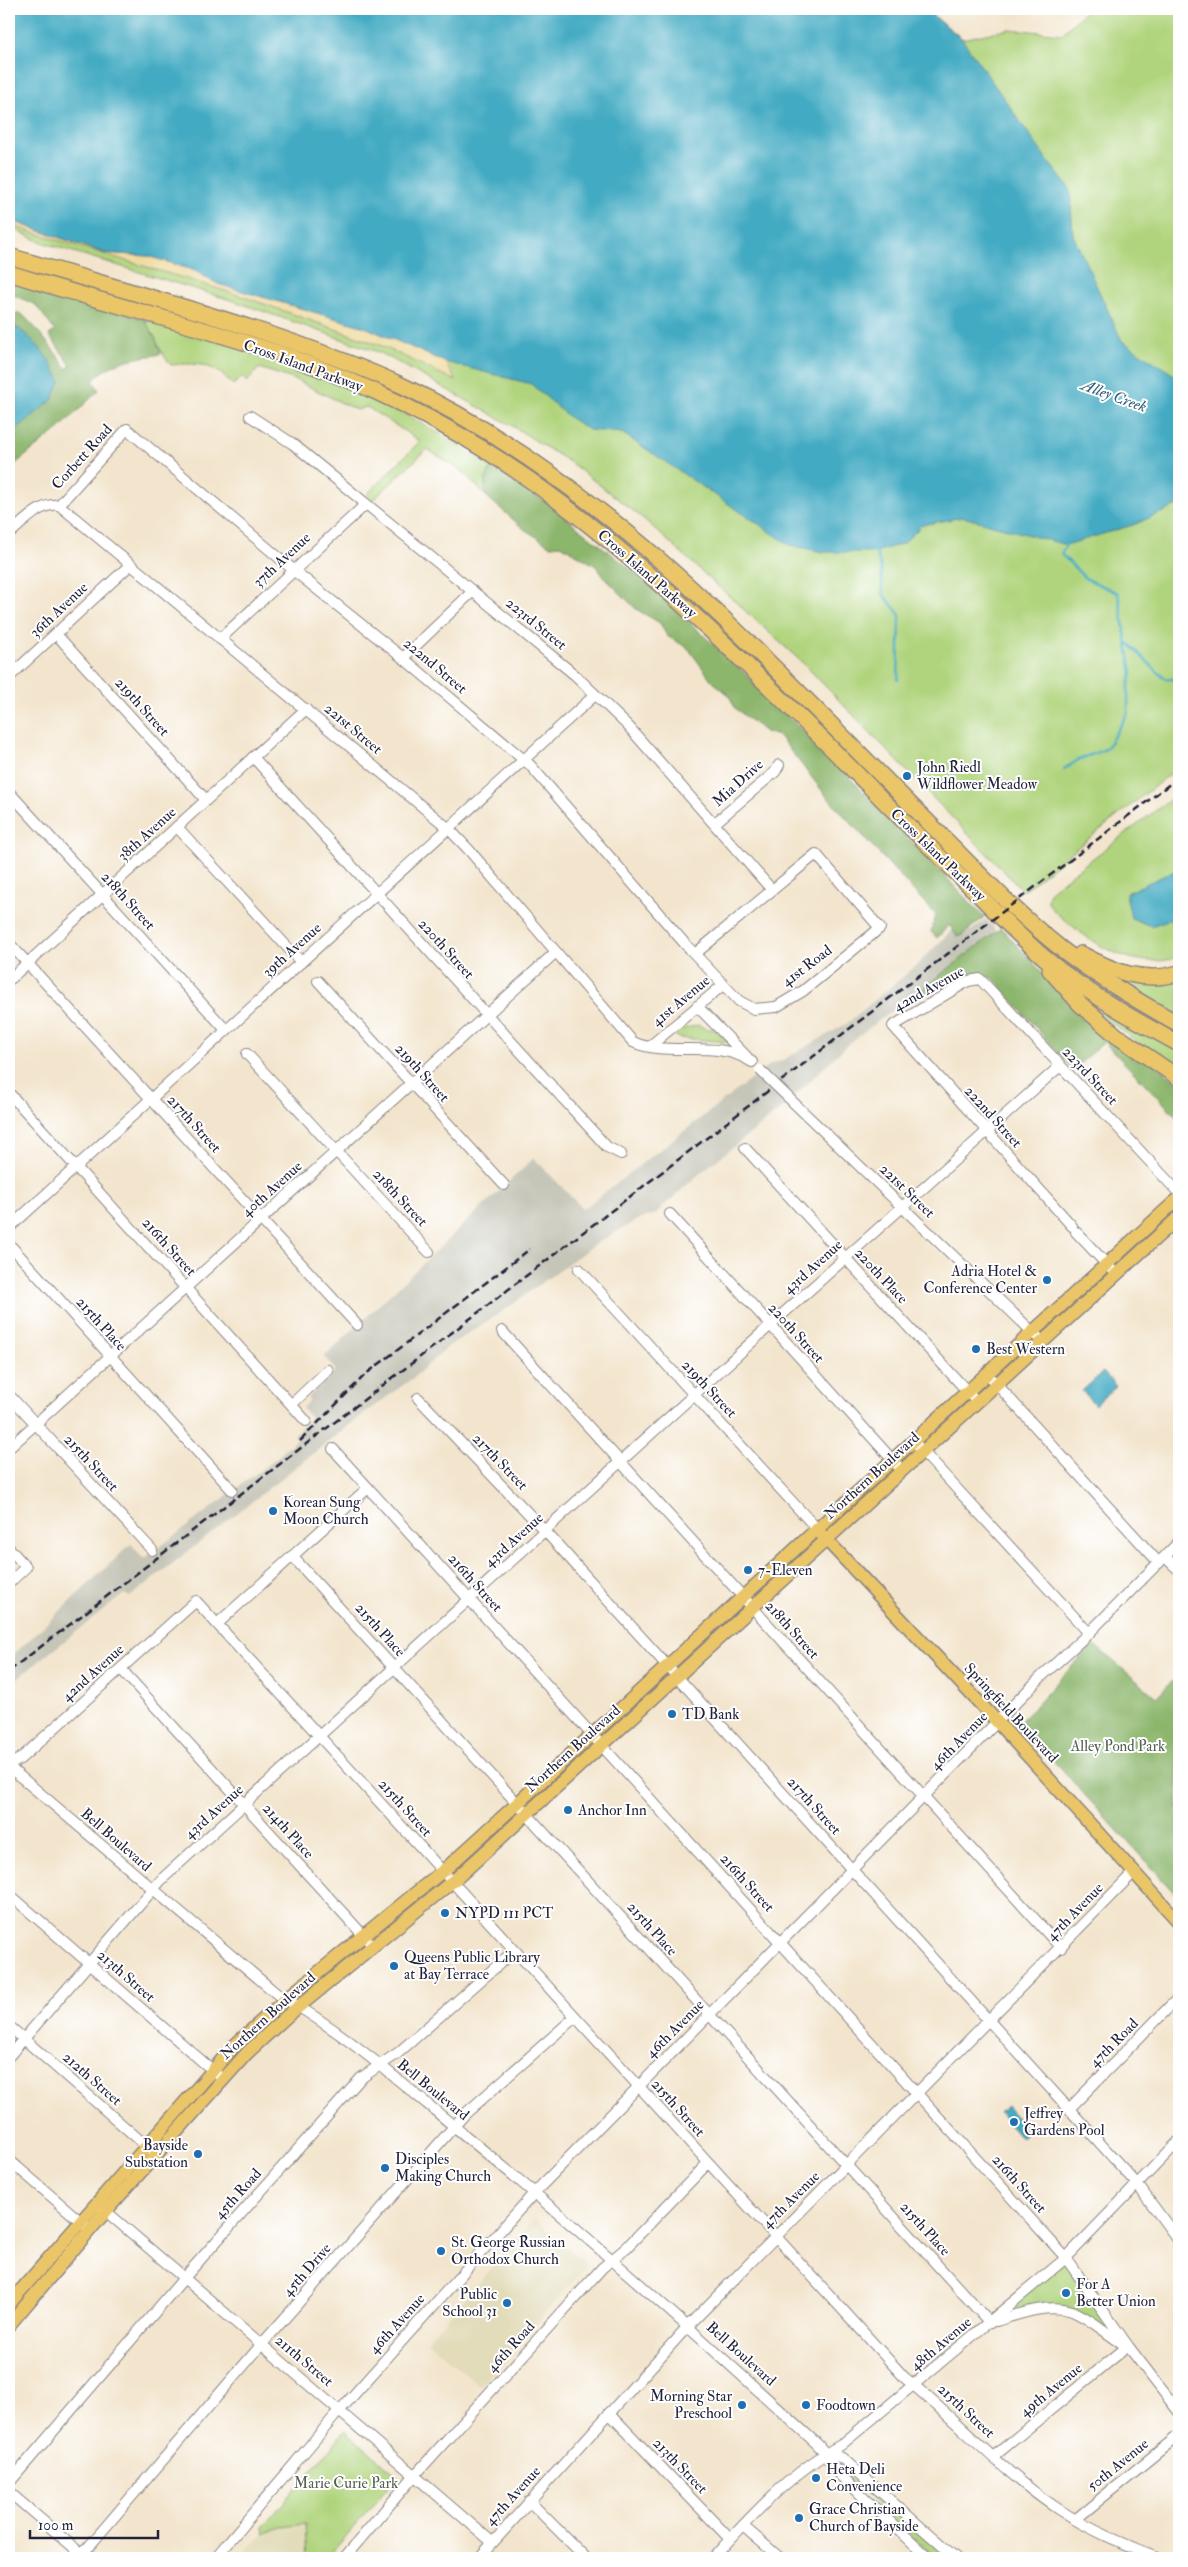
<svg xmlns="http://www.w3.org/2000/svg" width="1188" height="2567" font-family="'IM FELL Double Pica',serif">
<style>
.built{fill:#e2dcba}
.industrial{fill:#c5c5b8}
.green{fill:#b0d47d;stroke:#697b5c}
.forest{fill:#8cb66c;stroke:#576c54}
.sand{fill:#eeda9e;stroke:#887e6c}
.water{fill:#42aac2;stroke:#32667e}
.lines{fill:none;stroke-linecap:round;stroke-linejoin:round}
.stream{stroke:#42aac2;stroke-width:2.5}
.minor-casing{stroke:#8a8484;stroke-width:12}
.major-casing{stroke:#8a8484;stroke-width:15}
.highway-casing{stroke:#8a8484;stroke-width:18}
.minor{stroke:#fff;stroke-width:10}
.major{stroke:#ebc669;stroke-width:12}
.highway{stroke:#ebc669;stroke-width:15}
.rail{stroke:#22223b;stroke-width:2.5;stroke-dasharray:8 4;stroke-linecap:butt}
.minor-bridge-casing{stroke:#8a8484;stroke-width:12;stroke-linecap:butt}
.minor-bridge{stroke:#fff;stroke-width:10}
.poi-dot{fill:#1f6fb2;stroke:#fff;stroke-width:2}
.labels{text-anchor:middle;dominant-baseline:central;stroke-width:4;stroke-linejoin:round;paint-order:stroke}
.street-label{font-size:15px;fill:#22223b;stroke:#fff}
.poi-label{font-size:15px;fill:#22223b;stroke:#fff;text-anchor:start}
.park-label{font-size:15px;fill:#546052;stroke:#fff}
.water-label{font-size:16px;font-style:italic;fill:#305f78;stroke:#fff}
</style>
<rect width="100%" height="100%" fill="#fff"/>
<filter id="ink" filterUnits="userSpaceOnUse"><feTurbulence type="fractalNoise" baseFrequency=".02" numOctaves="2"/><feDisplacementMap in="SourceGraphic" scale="10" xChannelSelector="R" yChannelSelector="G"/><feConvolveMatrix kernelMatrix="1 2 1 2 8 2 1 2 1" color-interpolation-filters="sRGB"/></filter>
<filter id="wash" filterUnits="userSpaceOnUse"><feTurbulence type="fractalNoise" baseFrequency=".0096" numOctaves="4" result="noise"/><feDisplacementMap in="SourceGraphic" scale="20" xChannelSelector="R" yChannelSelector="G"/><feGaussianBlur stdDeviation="1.12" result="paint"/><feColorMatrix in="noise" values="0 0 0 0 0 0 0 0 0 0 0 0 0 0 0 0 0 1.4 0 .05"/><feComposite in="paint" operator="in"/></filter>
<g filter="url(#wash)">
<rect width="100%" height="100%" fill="#f3e5cd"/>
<g class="built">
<path d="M534,2219L587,2265L480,2387L427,2341Z"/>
<path d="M305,2523L307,2558H238L264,2534L281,2527Z"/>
</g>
<path class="industrial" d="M986,919L996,931L847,1045L781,1109L699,1174L655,1214L639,1219L592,1246L503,1311L450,1345L413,1378L366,1412L130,1597L124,1594L9,1685V1659L131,1544L144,1559L274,1460L297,1439L294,1435L311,1418L302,1408L310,1401L307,1398L336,1370L324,1357L534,1158L583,1209L771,1064L783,1060L846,1024L916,966L961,921L971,931Z"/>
<g class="green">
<path d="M925,9L963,39L1009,29L1062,34L1088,9H1174L1179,14V418L1163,413Z"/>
<path d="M9,220L1179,465V767L1023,891L805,665L645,520L571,463L511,425L381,353L234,301L41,242L9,227V224L239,295L380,345L455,380L365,327Z"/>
<path d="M144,319C189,332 235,343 279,359C354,386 427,421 491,468L485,481L486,496L462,471L427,449L373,500L367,494L420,441L367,407L356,410L296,380L259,368L247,382L242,377L233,385C214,364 199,362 171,365C159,351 154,334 144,319Z"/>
<path d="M1179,793V869L1126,893L1131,918L1151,926L1179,916V957C1139,970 1101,950 1070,924C1061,917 1052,911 1047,900L1051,890Z"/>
<path d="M1107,974L1179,976V1014Z"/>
<path d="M1090,1002L1179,1050V1074L1091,1007Z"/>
<path d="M698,1025L707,1029H714L729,1042L679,1038L675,1035L679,1030Z"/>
<path d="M1066,2258L1128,2346L1084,2319L1053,2308L990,2323Z"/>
<path d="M345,2431L398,2476L327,2558H307L305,2524L281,2527L264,2534L263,2527Z"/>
<path d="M839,2461L949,2558H935L863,2493L836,2464Z"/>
</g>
<g class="forest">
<path d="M9,278L144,319L155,337L161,354C133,359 113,359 93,381L99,390L61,427L9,469V435L52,400L60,381L21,329L9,325V314C12,314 18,313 21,314C28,317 61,359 66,368H70V364L49,335L55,331L36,305L9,293Z"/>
<path d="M491,468L547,503L634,572L738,667L849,777L984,917L961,936H957L949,925L937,938L931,932L936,915L828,798L779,736L765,732L735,708L729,695L712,681L688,648L667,636L660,623L636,609L606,579L596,566L561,545L551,546L524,529L486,496L485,481Z"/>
<path d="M1001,928L1063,995L1179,1083V1119L1104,1042L1073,1070L993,978L972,974L897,1008Z"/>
<path d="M1093,1644L1156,1697L1179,1675L1177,1759L1179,1898L1019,1723Z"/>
</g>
<path class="sand" d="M9,220L104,253L148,256L193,270L218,284L365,327L445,362L456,381L380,345L239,295L28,231L9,224Z"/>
<g class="water">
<path d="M9,9H925L962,39L1050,164L1070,189L1073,235L1122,341L1179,378V505L1133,525L1066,545L963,517L922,525L904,543L876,552H823L790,545L622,433L589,430L570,418L531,384L445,362L365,327L218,284L193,270L148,256L104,253L9,220Z"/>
<path d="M9,325C32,333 50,359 60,381L52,400L9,435Z"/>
<path d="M1179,869V916L1151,926L1131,918L1126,893Z"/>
<path d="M1103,1372L1116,1386L1095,1405L1082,1391Z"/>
<path d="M1007,2106L1029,2131L1021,2138L999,2113Z"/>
</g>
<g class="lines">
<g class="stream">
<path d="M876,552L881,568L883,594L900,615L898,680"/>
<path d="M1128,643L1164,678L1179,680"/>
<path d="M1064,769L1080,759L1106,749L1128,713V689L1132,673L1118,593L1085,578L1061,554L1066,545"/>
</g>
</g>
</g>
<g filter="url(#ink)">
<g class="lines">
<defs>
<g id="minor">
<path d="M250,416L293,444L575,675L628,726L772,890"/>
<path d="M59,505L127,429L297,573L403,658L530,765L686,945L739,1001L754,1009L776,1007L803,991L880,928L816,854L696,953"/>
<path d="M59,505L448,828L469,850L633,1042C668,1058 718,1038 752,1062"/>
<path d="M9,534C23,523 40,502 59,505"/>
<path d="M56,634L206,800"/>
<path d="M220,639L365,505"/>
<path d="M403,658L472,592"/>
<path d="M9,677L130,565"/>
<path d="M253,757L607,1147L621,1154"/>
<path d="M9,792L226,1030"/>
<path d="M715,823L775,772L779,765"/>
<path d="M177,827L301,962"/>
<path d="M9,943L357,1325"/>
<path d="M9,980L306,709"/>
<path d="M318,981L504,1185"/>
<path d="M697,1006L747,1057"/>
<path d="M650,1046L723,985"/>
<path d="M247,1054L429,1252"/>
<path d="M9,1093L306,1421"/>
<path d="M796,1105L1043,1342"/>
<path d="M745,1148L977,1402"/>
<path d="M670,1214L898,1466"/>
<path d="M1072,1226L893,1026L968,981L980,979L1179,1193"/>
<path d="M9,1228L595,695"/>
<path d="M1076,1232L1112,1270"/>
<path d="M9,1244L232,1490"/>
<path d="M579,1269L817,1529"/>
<path d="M502,1331L1061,1948"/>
<path d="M992,1379L1159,1563"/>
<path d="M9,1395L152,1550"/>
<path d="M418,1398L545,1531L1069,2109L1137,2184L1179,2241"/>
<path d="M292,1404L328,1370"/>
<path d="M913,1441L1089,1633"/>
<path d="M9,1448L556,952"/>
<path d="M333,1449L1066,2258L1128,2346L1179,2412"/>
<path d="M9,1548L26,1567L9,1583"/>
<path d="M292,1556L990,2323"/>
<path d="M1165,1557L1179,1570"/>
<path d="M217,1624L368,1488"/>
<path d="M121,1669L373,1946"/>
<path d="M9,1765L20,1759L196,1601L905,2378C957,2420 1002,2472 1058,2509C1089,2530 1125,2545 1160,2558"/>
<path d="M9,1767L277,1994C346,2032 406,2087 467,2137C587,2235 702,2339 816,2443C827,2453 830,2465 840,2475L929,2558"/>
<path d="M9,1894L218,2075"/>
<path d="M9,2026L151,2150"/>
<path d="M9,2056L162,1879L776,1320L1060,1066"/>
<path d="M1069,2109L1179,1997"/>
<path d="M9,2160L86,2226"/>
<path d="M101,2207L492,2542"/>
<path d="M996,2321C1019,2314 1048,2303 1072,2311C1091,2318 1107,2335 1125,2345"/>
<path d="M609,2413L730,2539"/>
<path d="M826,2453L842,2458L956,2558"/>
<path d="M993,2457L1128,2346"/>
<path d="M9,2483L184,2278L361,2078L398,2053L514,1951"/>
<path d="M9,2492L86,2558"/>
<path d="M529,2501L586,2558"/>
<path d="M1076,2519L1179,2435"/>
<path d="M743,2526L780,2558"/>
<path d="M79,2558L262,2344L465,2114L575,2017"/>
<path d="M215,2558L334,2417L535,2192L1043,1675L1089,1633L1179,1542"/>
<path d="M344,2558L415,2475L602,2268L626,2248L708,2163"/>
<path d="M479,2558L688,2326L1134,1872"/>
<path d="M713,2558C750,2517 792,2471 841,2445L1066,2258L1179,2141"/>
</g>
<g id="major">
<path d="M822,1535L989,1713L1179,1922"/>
<path d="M9,2304L235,2045L286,1999L450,1865L1179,1198"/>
<path d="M9,2325L112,2204L247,2053L286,2017L459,1876L1179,1217"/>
</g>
<g id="highway">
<path d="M9,256C141,296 277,329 403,386C497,430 585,495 663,563C749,639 828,722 909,803C958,851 1005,904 1059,947C1097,977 1137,1001 1179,1024"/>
<path d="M9,273C100,302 193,324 284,355C382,389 478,439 561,503C672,587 769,686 867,784C904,822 941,858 979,895C1001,917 1023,940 1046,959C1087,993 1133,1019 1179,1044"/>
<path d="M1081,954C1113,971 1143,984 1179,973"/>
<path d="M1050,970L1080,1004L1117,1036L1179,1078"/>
</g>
</defs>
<use href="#minor" class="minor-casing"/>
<use href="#major" class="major-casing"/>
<use href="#highway" class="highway-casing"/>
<use href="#minor" class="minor"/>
<use href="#major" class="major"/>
<use href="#highway" class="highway"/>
<g class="rail">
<path d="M300,1441L366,1374L530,1249"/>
<path d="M9,1671L1179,777"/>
</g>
<defs>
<path id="minor-bridge" d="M760,1070L796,1105"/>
</defs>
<use href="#minor-bridge" class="minor-bridge-casing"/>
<use href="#minor-bridge" class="minor-bridge"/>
</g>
</g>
<g class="poi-dot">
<circle cx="907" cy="776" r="5"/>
<circle cx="1047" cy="1280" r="5"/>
<circle cx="976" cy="1349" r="5"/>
<circle cx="273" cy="1511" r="5"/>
<circle cx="748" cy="1570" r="5"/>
<circle cx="672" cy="1714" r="5"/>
<circle cx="568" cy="1810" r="5"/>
<circle cx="445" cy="1913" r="5"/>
<circle cx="394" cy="1966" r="5"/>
<circle cx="1014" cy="2122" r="5"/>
<circle cx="198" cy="2154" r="5"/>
<circle cx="385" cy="2168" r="5"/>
<circle cx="441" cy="2251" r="5"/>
<circle cx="1066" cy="2293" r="5"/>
<circle cx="507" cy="2303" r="5"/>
<circle cx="742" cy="2405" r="5"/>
<circle cx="806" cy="2405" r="5"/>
<circle cx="816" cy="2478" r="5"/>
<circle cx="799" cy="2518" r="5"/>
</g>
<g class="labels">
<g class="street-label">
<text transform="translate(303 366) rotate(20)">Cross Island Parkway</text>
<text transform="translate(82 457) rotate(-48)">Corbett Road</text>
<text transform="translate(282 560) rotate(-43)">37th Avenue</text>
<text transform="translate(647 574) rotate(41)">Cross Island Parkway</text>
<text transform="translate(59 610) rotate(-43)">36th Avenue</text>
<text transform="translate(536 624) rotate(39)">223rd Street</text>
<text transform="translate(435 666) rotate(40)">222nd Street</text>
<text transform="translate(142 707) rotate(48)">219th Street</text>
<text transform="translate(353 729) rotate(40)">221st Street</text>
<text transform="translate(738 783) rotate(-42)">Mia Drive</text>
<text transform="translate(147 834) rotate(-42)">38th Avenue</text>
<text transform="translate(938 855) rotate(44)">Cross Island Parkway</text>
<text transform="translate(128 901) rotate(48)">218th Street</text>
<text transform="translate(446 949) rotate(48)">220th Street</text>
<text transform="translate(292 950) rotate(-42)">39th Avenue</text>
<text transform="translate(807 966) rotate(-37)">41st Road</text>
<text transform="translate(929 989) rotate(-29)">42nd Avenue</text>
<text transform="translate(681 1001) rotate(-40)">41st Avenue</text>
<text transform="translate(422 1073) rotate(48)">219th Street</text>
<text transform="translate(1090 1076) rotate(47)">223rd Street</text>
<text transform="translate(993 1117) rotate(48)">222nd Street</text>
<text transform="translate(194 1124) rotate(48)">217th Street</text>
<text transform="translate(272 1189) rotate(-42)">40th Avenue</text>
<text transform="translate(907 1191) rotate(44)">221st Street</text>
<text transform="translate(400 1198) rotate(47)">218th Street</text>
<text transform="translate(169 1247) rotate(48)">216th Street</text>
<text transform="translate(813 1267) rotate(-42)">43rd Avenue</text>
<text transform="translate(881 1276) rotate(47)">220th Place</text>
<text transform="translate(101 1324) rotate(48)">215th Place</text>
<text transform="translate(796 1333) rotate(48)">220th Street</text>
<text transform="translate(709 1389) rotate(47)">219th Street</text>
<text transform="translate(500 1462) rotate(46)">217th Street</text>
<text transform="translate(91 1463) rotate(47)">215th Street</text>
<text transform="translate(872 1476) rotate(-42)">Northern Boulevard</text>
<text transform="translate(514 1540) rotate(-42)">43rd Avenue</text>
<text transform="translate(475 1583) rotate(48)">216th Street</text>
<text transform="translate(380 1630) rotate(48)">215th Place</text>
<text transform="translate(792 1630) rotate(48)">218th Street</text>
<text transform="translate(93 1673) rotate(-42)">42nd Avenue</text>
<text transform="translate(1011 1713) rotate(47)">Springfield Boulevard</text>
<text transform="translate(959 1741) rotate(-46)">46th Avenue</text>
<text transform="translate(573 1749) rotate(-42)">Northern Boulevard</text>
<text transform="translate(814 1806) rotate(48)">217th Street</text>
<text transform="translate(405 1808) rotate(48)">215th Street</text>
<text transform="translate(214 1812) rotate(-42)">43rd Avenue</text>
<text transform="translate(288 1831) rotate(48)">214th Place</text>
<text transform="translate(116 1840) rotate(41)">Bell Boulevard</text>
<text transform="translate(747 1883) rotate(48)">216th Street</text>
<text transform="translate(1075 1912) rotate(-46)">47th Avenue</text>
<text transform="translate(652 1929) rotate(48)">215th Place</text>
<text transform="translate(126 1976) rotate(41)">213th Street</text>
<text transform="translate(268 2016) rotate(-42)">Northern Boulevard</text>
<text transform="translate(675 2029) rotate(-45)">46th Avenue</text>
<text transform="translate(1114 2043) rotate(-45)">47th Road</text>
<text transform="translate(92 2079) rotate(41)">212th Street</text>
<text transform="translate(433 2090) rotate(39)">Bell Boulevard</text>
<text transform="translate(678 2108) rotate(48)">215th Street</text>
<text transform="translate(1019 2184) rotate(48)">216th Street</text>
<text transform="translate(238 2194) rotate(-48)">45th Road</text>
<text transform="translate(791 2200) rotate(-45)">47th Avenue</text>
<text transform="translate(925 2229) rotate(48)">215th Place</text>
<text transform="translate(307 2270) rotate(-49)">45th Drive</text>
<text transform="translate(397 2324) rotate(-48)">46th Avenue</text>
<text transform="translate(941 2344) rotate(-40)">48th Avenue</text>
<text transform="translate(511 2347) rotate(-48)">46th Road</text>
<text transform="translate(741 2354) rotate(42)">Bell Boulevard</text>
<text transform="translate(304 2361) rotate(40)">211th Street</text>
<text transform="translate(1051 2390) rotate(-39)">49th Avenue</text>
<text transform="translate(966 2411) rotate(43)">215th Street</text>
<text transform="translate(1118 2465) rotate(-39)">50th Avenue</text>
<text transform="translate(680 2466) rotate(46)">213th Street</text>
<text transform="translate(513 2496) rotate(-48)">47th Avenue</text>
</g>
<g class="poi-label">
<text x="917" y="767">John Riedl<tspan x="917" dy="17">Wildflower Meadow</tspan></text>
<text x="1037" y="1271" text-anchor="end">Adria Hotel &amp;<tspan x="1037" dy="17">Conference Center</tspan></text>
<text x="986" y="1349">Best Western</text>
<text x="283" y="1502">Korean Sung<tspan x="283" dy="17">Moon Church</tspan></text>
<text x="758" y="1570">7-Eleven</text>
<text x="682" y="1714">TD Bank</text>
<text x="578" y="1810">Anchor Inn</text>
<text x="455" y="1913">NYPD 111 PCT</text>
<text x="404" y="1957">Queens Public Library<tspan x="404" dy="17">at Bay Terrace</tspan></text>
<text x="1024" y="2113">Jeffrey<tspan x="1024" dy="17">Gardens Pool</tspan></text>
<text x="188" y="2145" text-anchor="end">Bayside<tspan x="188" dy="17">Substation</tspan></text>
<text x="395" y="2159">Disciples<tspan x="395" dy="17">Making Church</tspan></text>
<text x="451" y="2242">St. George Russian<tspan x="451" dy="17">Orthodox Church</tspan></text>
<text x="1076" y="2284">For A<tspan x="1076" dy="17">Better Union</tspan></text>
<text x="497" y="2294" text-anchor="end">Public<tspan x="497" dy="17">School 31</tspan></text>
<text x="732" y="2396" text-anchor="end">Morning Star<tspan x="732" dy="17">Preschool</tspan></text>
<text x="816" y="2405">Foodtown</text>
<text x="826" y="2469">Heta Deli<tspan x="826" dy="17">Convenience</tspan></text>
<text x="809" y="2509">Grace Christian<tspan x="809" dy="17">Church of Bayside</tspan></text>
</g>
<g class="park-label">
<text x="1118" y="1746">Alley Pond Park</text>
<text x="346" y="2483">Marie Curie Park</text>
</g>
<g class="water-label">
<text transform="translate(1114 396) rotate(20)">Alley Creek</text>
</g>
</g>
<rect width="1188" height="2567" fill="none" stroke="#fff" stroke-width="30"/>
<path d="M30 2530v8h128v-8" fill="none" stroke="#22223b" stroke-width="2.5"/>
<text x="38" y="2530" font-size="15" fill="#22223b" stroke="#ffffff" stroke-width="4" paint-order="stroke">100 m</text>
</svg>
